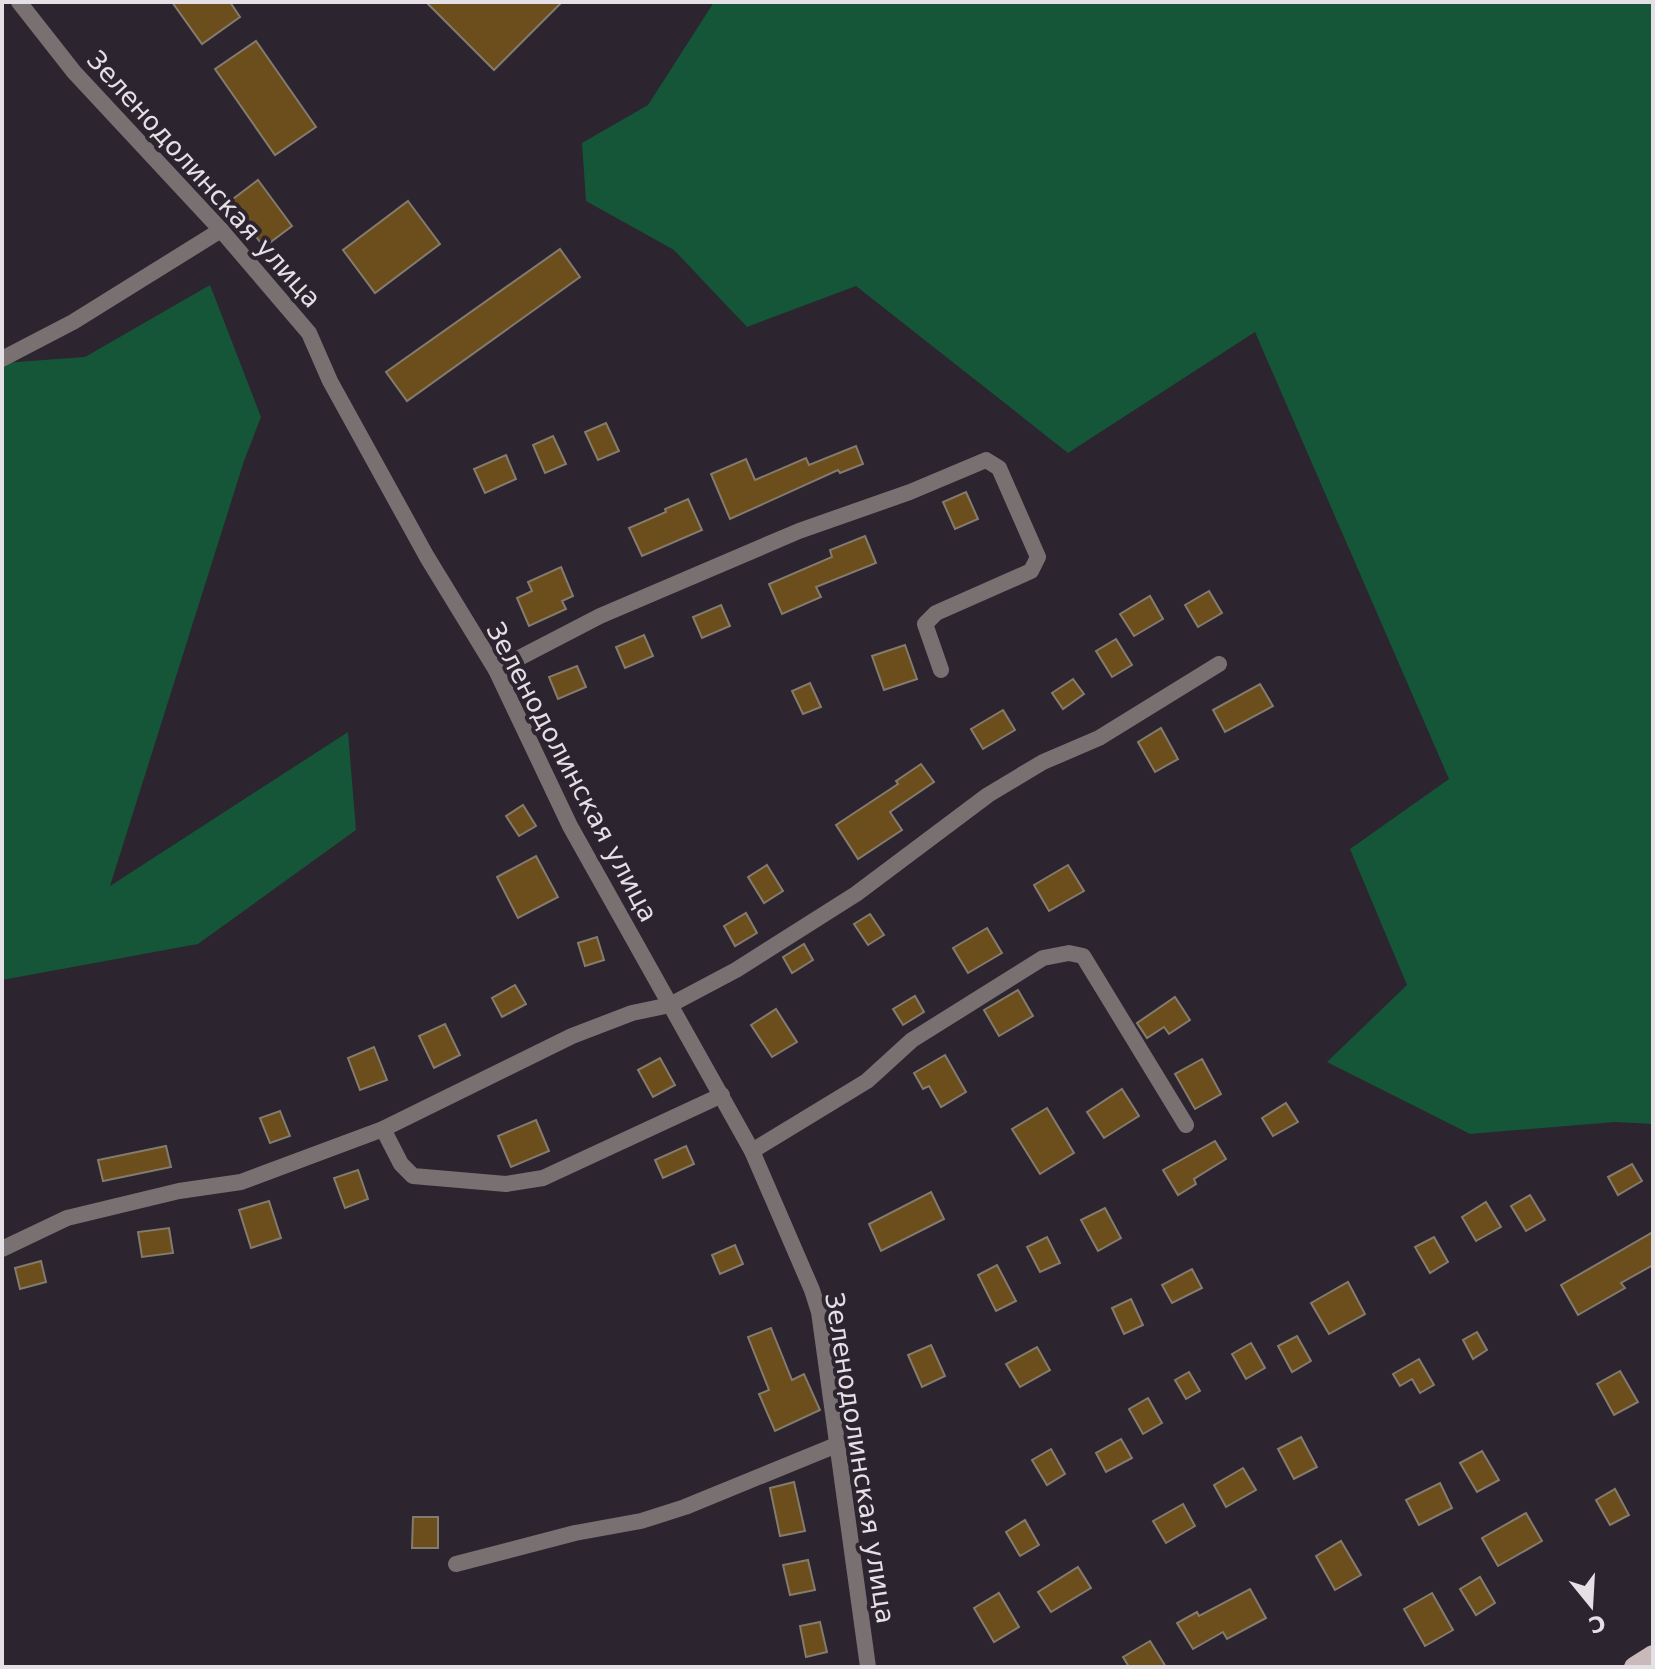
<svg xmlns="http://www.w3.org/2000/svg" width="1655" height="1669" font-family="'DejaVu Sans',sans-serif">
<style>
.green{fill:#155538}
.building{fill:#6c4e1d;stroke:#847b6f;stroke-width:2}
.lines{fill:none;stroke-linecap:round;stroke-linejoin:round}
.minor{stroke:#787071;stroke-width:16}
.primary{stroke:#cab9bb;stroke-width:20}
.labels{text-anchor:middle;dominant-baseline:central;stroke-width:8;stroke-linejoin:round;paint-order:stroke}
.street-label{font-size:26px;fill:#e5dfe6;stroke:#2c242e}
</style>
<rect width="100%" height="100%" fill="#2c242e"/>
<g class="green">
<path d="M714,2H1653V1124L1615,1122L1470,1134L1327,1062L1407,985L1350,849L1449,779L1255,332L1068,453L856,286L747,327L674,250L586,201L582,143L648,105Z"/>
<path d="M210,285L261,417L244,461L110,886L348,732L356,830L198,944L2,980V363L85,357Z"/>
</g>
<g class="building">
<path d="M172,2H230L240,17L202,44Z"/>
<path d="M426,2H562L494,70Z"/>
<path d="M256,41L316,127L275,155L215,69Z"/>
<path d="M258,180L292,226L264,247L229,202Z"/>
<path d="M408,201L440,244L375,293L343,250Z"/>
<path d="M560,249L580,277L407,401L386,372Z"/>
<path d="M606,423L619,451L598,460L585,432Z"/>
<path d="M553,436L566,464L545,473L533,445Z"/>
<path d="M856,446L863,464L840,473L838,470L730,519L711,474L746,459L755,480L806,458L809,465Z"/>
<path d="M506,455L516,479L485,493L474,469Z"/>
<path d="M966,492L978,519L955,529L943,502Z"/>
<path d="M688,499L702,530L642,556L629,528L666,512L665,509Z"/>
<path d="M865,536L876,563L816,587L821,597L782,614L769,584L832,557L830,550Z"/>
<path d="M561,567L573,596L562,601L566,609L529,626L517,598L532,591L528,582Z"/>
<path d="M1209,591L1222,613L1198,627L1185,605Z"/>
<path d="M1150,596L1163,619L1134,636L1120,614Z"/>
<path d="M721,605L730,626L702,638L693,617Z"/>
<path d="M644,635L653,656L625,668L616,647Z"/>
<path d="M1116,639L1132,665L1112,677L1096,651Z"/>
<path d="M905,645L917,679L884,690L872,656Z"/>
<path d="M577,666L586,687L558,699L549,677Z"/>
<path d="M1073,679L1084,694L1063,709L1052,693Z"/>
<path d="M810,683L821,707L803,714L792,691Z"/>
<path d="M1260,684L1273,706L1225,732L1213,710Z"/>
<path d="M1003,710L1015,730L983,749L971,729Z"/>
<path d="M1161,728L1178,759L1155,772L1138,742Z"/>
<path d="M921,764L934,782L890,812L902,830L858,859L836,825L898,784L896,781Z"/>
<path d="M523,805L536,826L519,836L506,816Z"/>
<path d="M536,856L558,897L518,918L497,877Z"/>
<path d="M767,865L783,891L764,903L748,877Z"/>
<path d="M1068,865L1084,891L1049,911L1034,885Z"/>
<path d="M746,913L757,933L735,946L724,926Z"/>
<path d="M870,914L884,935L868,945L854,924Z"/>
<path d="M987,928L1002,953L968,973L953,948Z"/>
<path d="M597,937L604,960L585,966L578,943Z"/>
<path d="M804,944L813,960L792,973L783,957Z"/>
<path d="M515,985L526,1004L502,1017L492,998Z"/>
<path d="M1018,990L1033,1016L999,1036L984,1010Z"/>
<path d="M915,996L924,1012L903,1025L893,1009Z"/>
<path d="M1175,997L1190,1020L1169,1034L1164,1027L1147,1038L1137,1023Z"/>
<path d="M776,1009L797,1042L772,1057L751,1025Z"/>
<path d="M445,1024L460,1055L434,1068L419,1036Z"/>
<path d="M374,1047L387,1080L360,1090L348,1058Z"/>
<path d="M945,1055L966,1092L941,1107L929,1086L923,1089L914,1073Z"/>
<path d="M660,1058L675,1085L653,1097L638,1070Z"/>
<path d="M1202,1059L1221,1094L1195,1109L1175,1074Z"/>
<path d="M1122,1089L1139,1116L1104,1138L1087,1112Z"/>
<path d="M1286,1103L1298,1122L1273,1136L1262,1118Z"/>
<path d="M1047,1108L1074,1153L1040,1174L1012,1129Z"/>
<path d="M280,1111L290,1136L270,1143L260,1118Z"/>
<path d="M536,1120L549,1151L511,1167L498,1136Z"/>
<path d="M1215,1141L1226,1159L1194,1179L1196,1184L1178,1195L1163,1170Z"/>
<path d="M166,1146L171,1167L103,1181L98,1160Z"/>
<path d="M686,1146L694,1164L663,1178L655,1160Z"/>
<path d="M1632,1164L1642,1181L1618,1195L1608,1177Z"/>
<path d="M358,1170L368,1199L345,1208L334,1178Z"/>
<path d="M931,1192L944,1219L881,1251L869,1224Z"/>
<path d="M1530,1195L1545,1220L1526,1231L1511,1206Z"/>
<path d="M269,1201L281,1238L251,1248L239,1210Z"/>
<path d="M1486,1202L1501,1227L1476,1241L1462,1217Z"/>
<path d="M1105,1208L1121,1238L1098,1251L1081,1220Z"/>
<path d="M169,1228L173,1253L142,1257L138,1232Z"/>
<path d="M1653,1232V1265L1621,1283L1625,1288L1578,1315L1561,1285Z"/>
<path d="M1047,1237L1060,1263L1040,1272L1027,1247Z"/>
<path d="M1434,1237L1448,1262L1430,1273L1415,1247Z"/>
<path d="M735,1245L743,1264L720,1274L712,1255Z"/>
<path d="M41,1261L46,1282L20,1289L15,1268Z"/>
<path d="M997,1265L1016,1301L996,1311L978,1275Z"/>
<path d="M1192,1269L1202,1288L1172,1303L1162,1285Z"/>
<path d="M1348,1282L1365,1314L1329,1334L1311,1303Z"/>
<path d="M1131,1299L1143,1325L1124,1334L1112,1308Z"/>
<path d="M771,1328L792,1380L804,1374L820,1410L775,1431L759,1394L769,1390L748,1337Z"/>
<path d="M1477,1332L1487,1350L1473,1359L1463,1340Z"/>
<path d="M1297,1336L1311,1361L1292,1372L1278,1346Z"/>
<path d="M1251,1343L1265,1368L1246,1379L1232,1354Z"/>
<path d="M931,1345L945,1376L922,1387L908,1355Z"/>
<path d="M1037,1347L1050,1370L1020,1387L1006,1364Z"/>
<path d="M1419,1359L1434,1385L1420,1393L1412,1379L1400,1386L1393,1374Z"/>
<path d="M1620,1371L1638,1402L1614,1415L1597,1384Z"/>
<path d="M1189,1372L1200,1391L1186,1399L1175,1380Z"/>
<path d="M1148,1398L1162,1423L1143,1434L1129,1409Z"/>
<path d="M1301,1437L1317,1467L1294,1479L1278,1449Z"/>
<path d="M1121,1439L1132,1458L1106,1472L1096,1453Z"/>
<path d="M1051,1449L1065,1474L1047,1485L1032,1460Z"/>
<path d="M1482,1451L1499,1480L1477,1492L1460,1463Z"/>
<path d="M1243,1468L1256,1490L1226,1507L1214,1485Z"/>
<path d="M794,1482L805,1531L780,1536L770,1488Z"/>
<path d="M1440,1483L1452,1508L1419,1525L1406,1500Z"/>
<path d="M1615,1489L1629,1515L1610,1525L1596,1500Z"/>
<path d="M1183,1504L1195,1526L1166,1543L1153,1521Z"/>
<path d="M1526,1513L1542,1541L1498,1566L1482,1538Z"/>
<path d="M413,1517H438V1548H412Z"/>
<path d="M1025,1520L1039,1545L1020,1556L1006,1532Z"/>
<path d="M1341,1541L1361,1575L1335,1590L1316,1556Z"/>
<path d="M808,1560L815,1590L790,1595L783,1565Z"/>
<path d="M1078,1567L1091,1588L1051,1612L1038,1592Z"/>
<path d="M1480,1577L1495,1603L1476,1615L1460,1589Z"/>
<path d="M1250,1589L1266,1618L1227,1639L1223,1632L1193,1649L1177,1623L1197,1612L1199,1616Z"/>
<path d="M999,1593L1019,1627L994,1642L974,1608Z"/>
<path d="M1432,1593L1453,1630L1425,1646L1404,1609Z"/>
<path d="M820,1622L827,1652L806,1657L800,1626Z"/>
<path d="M1150,1641L1166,1667H1129L1123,1657Z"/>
</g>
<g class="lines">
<g class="minor">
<path d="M19,2L74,72L221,230L309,333L330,381L427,557L496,670L570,826L752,1151L812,1290L819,1312L868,1667"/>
<path d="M2,359L73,322L221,230"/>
<path d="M496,670L600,616L799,531L910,492L986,460L999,468L1038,557L1031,571L936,613L925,624L941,670"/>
<path d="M383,1129L401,1164L413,1176L506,1184L543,1178L722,1095"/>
<path d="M752,1151L867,1081L912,1040L1043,958L1069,953L1083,956L1186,1125"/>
<path d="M2,1249L67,1218L179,1191L241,1182L383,1129L572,1036L632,1013L670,1005L736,970L856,894L988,795L1043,762L1099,738L1219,664"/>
<path d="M456,1564L575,1533L641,1521L685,1507L839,1444"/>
</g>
<path class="primary" d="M1634,1667L1653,1655"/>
</g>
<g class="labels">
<g class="street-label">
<text transform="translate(204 179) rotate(48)">Зеленодолинская улица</text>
<text transform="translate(572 772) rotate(62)">Зеленодолинская улица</text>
<text transform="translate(860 1458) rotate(81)">Зеленодолинская улица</text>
</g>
</g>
<rect width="1655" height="1669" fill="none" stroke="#e5dfe6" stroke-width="8"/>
<g transform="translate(1591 1605) rotate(162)" stroke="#2c242e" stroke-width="6" paint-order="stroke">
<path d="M0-6L14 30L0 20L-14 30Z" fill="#e5dfe6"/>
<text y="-12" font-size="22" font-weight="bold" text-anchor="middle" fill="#e5dfe6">С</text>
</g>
</svg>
